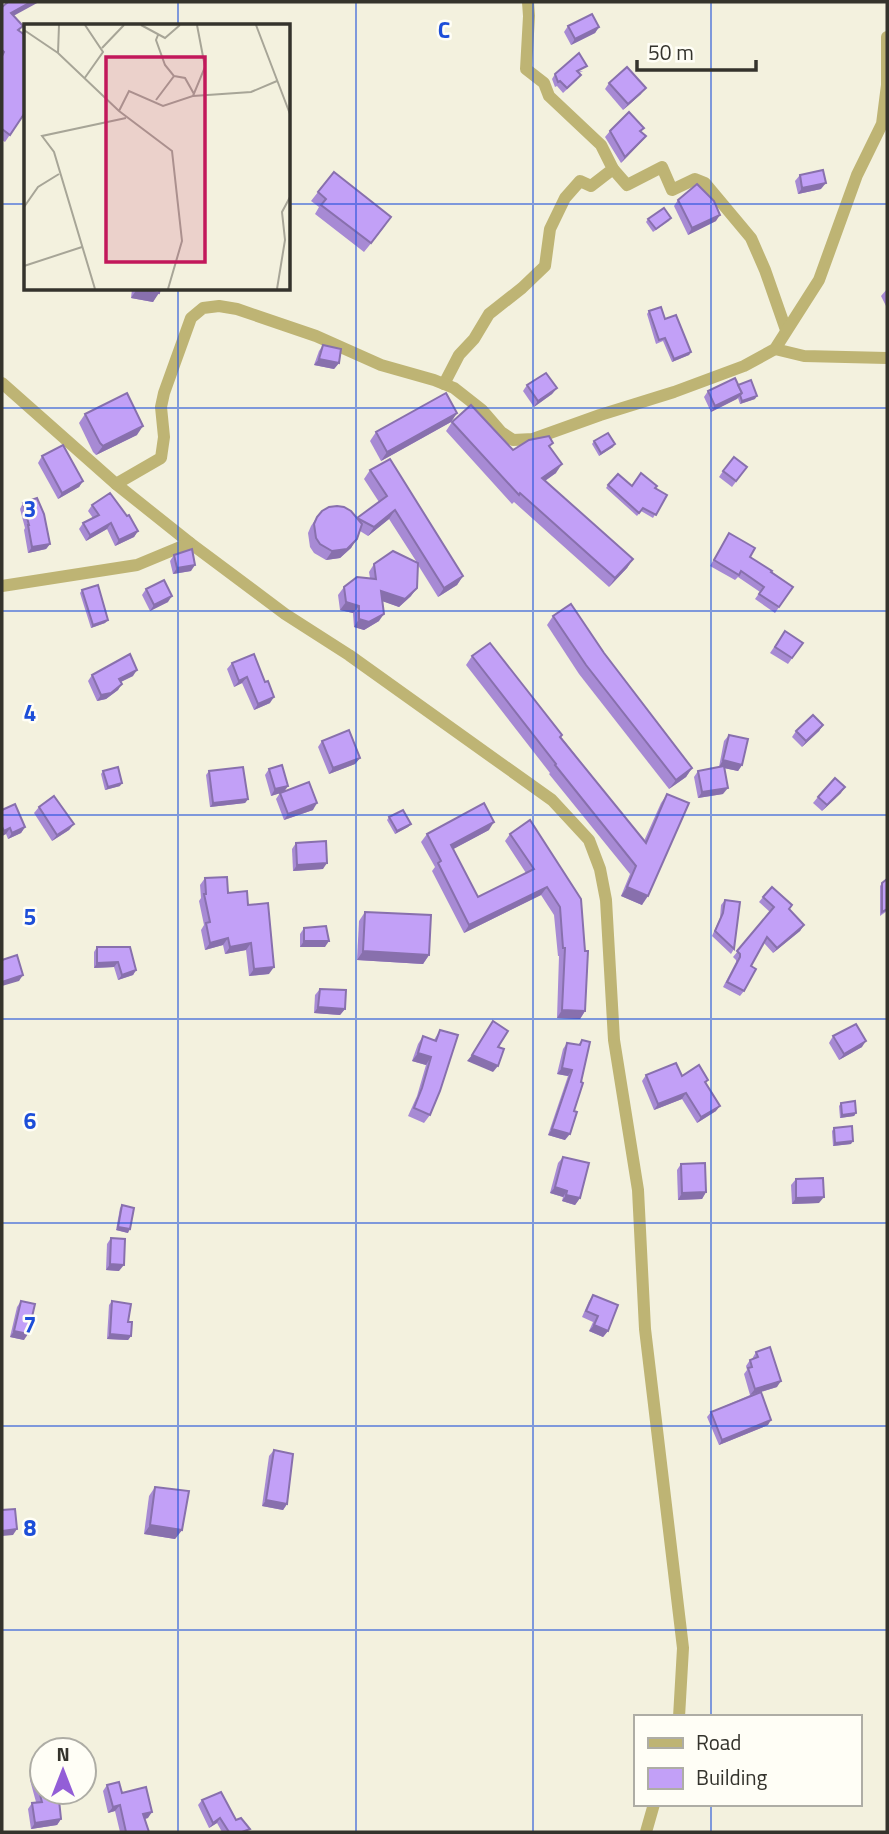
<svg xmlns="http://www.w3.org/2000/svg" width="889" height="1834" font-family="'Titillium Web',sans-serif">
<style>
.lines{fill:none;stroke-linecap:round;stroke-linejoin:round}
.street{stroke:#beb474;stroke-width:12}
.wall{fill:#a78ad4}
.shaded-wall{fill:#8870ad}
.building{fill:#c2a0f7;stroke:#8870ad;stroke-width:2}
.grid{fill:none;stroke:#1d4ed8;stroke-width:2;stroke-opacity:0.55}
.inset-road{fill:none;stroke:#a7a597;stroke-width:2}
.view{fill:#c2185b;fill-opacity:0.15;stroke:#c2185b;stroke-width:3.5}
.inset-edge{fill:none;stroke:#34332c;stroke-width:3.5}
.grid-label{font-size:23px;text-anchor:middle;font-weight:bold;fill:#1d4ed8;stroke:#fffef6;stroke-width:5;stroke-linejoin:round;paint-order:stroke}
</style>
<rect width="100%" height="100%" fill="#f3f1de"/>
<g class="lines">
<g class="street">
<path d="M613,169L627,185L662,167L672,190L695,179L705,183L751,238L765,270L786,330"/>
<path d="M775,349L804,356L887,358"/>
<path d="M2,383L116,484L190,543L285,614L349,655L552,800L589,840L600,869L606,900L614,1040L638,1190L645,1329L683,1648L679,1717"/>
<path d="M444,384L459,355L474,339L489,314L522,288L545,266L550,229L565,198L580,181L591,186L613,169L601,145L549,96L544,83L526,69L529,16L528,2"/>
<path d="M116,484L161,458L164,437L161,407L164,393L191,318L203,308L219,306L237,309L316,336L381,365L434,380L454,388L482,410L501,432L513,440L533,439L600,415L674,392L744,366L775,349L819,280L857,175L882,124L887,85V37"/>
<path d="M2,586L137,565L190,543"/>
<path d="M646,1832L654,1804"/>
</g>
</g>
<g class="wall">
<path d="M2,7L14,16L23,26L19,31L26,111L5,142L2,140Z"/>
<path d="M568,26L599,27L595,33L571,45L564,32Z"/>
<path d="M583,71L579,73L577,80L563,93L557,86L555,87L552,79L555,74Z"/>
<path d="M609,83L641,94L623,110L605,89Z"/>
<path d="M644,128L641,132L646,136L641,142L621,163L605,137L610,131Z"/>
<path d="M800,175L821,189L798,194L795,181Z"/>
<path d="M318,192L385,226L364,252L315,214L319,207L311,201Z"/>
<path d="M678,200L716,221L688,235L674,206Z"/>
<path d="M671,218L669,221L653,232L646,222L648,219Z"/>
<path d="M132,289H160L153,302L131,298Z"/>
<path d="M887,289V308L881,296Z"/>
<path d="M649,311L665,319L691,352L689,355L672,362L663,341L656,344L647,314Z"/>
<path d="M323,345L339,363L334,369L314,365L319,351Z"/>
<path d="M527,385L557,388L552,394L534,407L523,391Z"/>
<path d="M738,385L755,399L740,404L738,398L711,412L704,397L708,391Z"/>
<path d="M457,413L451,422L381,461L370,441L376,432Z"/>
<path d="M85,414L137,435L96,455L93,452L79,423Z"/>
<path d="M452,422L513,450L550,448L556,473L545,481L633,559L627,568L609,587L514,502L512,504L446,431Z"/>
<path d="M594,441L613,447L599,456L592,444Z"/>
<path d="M42,456L83,481L79,487L58,499L38,463Z"/>
<path d="M747,467L732,487L719,477L723,471Z"/>
<path d="M370,470L463,576L457,585L438,597L418,565L411,596L399,607L383,601L379,621L364,630L354,627L353,613L340,610L338,595L344,587L370,578L369,572L374,564L416,561L389,519L368,536L360,531L351,548L340,558L326,560L314,553L310,547L308,533L311,526L317,517L357,518L379,502L364,479Z"/>
<path d="M608,485L632,486L667,495L653,518L641,511L637,516L606,488Z"/>
<path d="M23,503L50,544L46,549L28,553L24,530L25,528L20,509Z"/>
<path d="M92,505L138,531L134,537L115,546L107,529L86,541L79,529L83,523L93,518L88,511Z"/>
<path d="M729,533L750,557L793,587L775,613L755,599L760,592L738,577L735,580L710,566Z"/>
<path d="M174,555L191,571L173,574L170,561Z"/>
<path d="M146,589L168,602L150,611L142,595Z"/>
<path d="M82,590L108,620L105,623L91,628L80,593Z"/>
<path d="M553,616L604,653L692,768L686,777L669,789L579,674L547,625Z"/>
<path d="M785,631L803,643L788,664L770,653Z"/>
<path d="M254,654L270,703L254,710L242,683L234,687L227,669L232,663Z"/>
<path d="M472,656L562,735L561,737L644,841L661,803L667,794L642,905L621,896L630,874L549,774L550,773L466,665Z"/>
<path d="M92,675L133,676L121,682L118,690L106,699L97,701L88,681Z"/>
<path d="M823,725L819,731L802,747L792,737L796,731Z"/>
<path d="M729,735L742,765L738,771L724,768L723,794L698,798L694,777L698,771L720,767H719L724,741Z"/>
<path d="M322,741L360,758L355,764L329,774L318,747Z"/>
<path d="M269,769L285,791L313,810L284,820L276,799L280,793L271,796L265,775Z"/>
<path d="M103,771L120,786L105,790L101,774Z"/>
<path d="M209,771L248,799L245,803L210,807L206,775Z"/>
<path d="M841,793L822,811L813,803L818,797Z"/>
<path d="M39,807L74,824L69,830L52,841L34,813Z"/>
<path d="M2,810L25,827L21,833L8,839L6,834L2,836Z"/>
<path d="M389,817L411,824L408,827L395,834L387,820Z"/>
<path d="M489,830L453,849L478,897L526,873L505,841L510,834L581,899L585,1011L580,1019L557,1018L559,956H558L554,915L541,895L464,933L432,871L435,867L421,842L427,834Z"/>
<path d="M296,843L323,869L293,871L292,849Z"/>
<path d="M205,878L248,905L269,974L249,976L246,950L225,954L223,945L205,950L201,930L204,925L199,901L201,898L200,885Z"/>
<path d="M882,883L887,911L880,916V886Z"/>
<path d="M763,897L789,909L804,925L800,931L773,953L764,943L751,966L744,991L740,996L723,987L736,962V960L733,957L770,912L759,902Z"/>
<path d="M725,900L734,949L731,954L712,936L720,918L721,905Z"/>
<path d="M365,912L429,955L423,964L357,960L359,921Z"/>
<path d="M304,928L325,947H300V934Z"/>
<path d="M97,947L136,970L133,975L118,980L114,967L94,968V952Z"/>
<path d="M320,989L345,1009L340,1015L314,1013L315,995Z"/>
<path d="M440,1030L430,1115L424,1123L408,1116L417,1096L426,1065L412,1061L418,1044L423,1036L434,1040Z"/>
<path d="M833,1036L862,1047L839,1060L829,1043Z"/>
<path d="M582,1040L574,1111L565,1140L548,1135L568,1076L557,1074L563,1049L567,1043L578,1045Z"/>
<path d="M646,1075L682,1076L708,1080L706,1083L716,1111L697,1123L682,1099L654,1110L642,1081Z"/>
<path d="M841,1103L856,1113L854,1116L840,1118L839,1106Z"/>
<path d="M834,1128L851,1144L833,1146L832,1131Z"/>
<path d="M563,1157L580,1198L575,1205L562,1201L563,1197L550,1193L558,1163Z"/>
<path d="M681,1164L706,1192L702,1199L678,1200L677,1170Z"/>
<path d="M796,1179L819,1203L792,1204L791,1185Z"/>
<path d="M122,1205L128,1233L116,1230L120,1208Z"/>
<path d="M111,1238L119,1271L106,1270L107,1244Z"/>
<path d="M593,1295L608,1331L603,1337L589,1331L593,1322L582,1317L589,1301Z"/>
<path d="M21,1301L24,1340L10,1337L17,1307Z"/>
<path d="M112,1301L128,1322L131,1336L128,1340L107,1339L109,1305Z"/>
<path d="M756,1352L777,1387L761,1392L768,1425L719,1445L707,1417L711,1412L750,1395L744,1374L747,1370L746,1366L750,1360L752,1359Z"/>
<path d="M274,1450L287,1504L283,1510L262,1506L269,1456Z"/>
<path d="M155,1487L182,1530L175,1539L144,1534L149,1496Z"/>
<path d="M34,1773L61,1819L57,1825L31,1829L28,1809L32,1803L36,1802L30,1780Z"/>
<path d="M107,1785L122,1793L148,1818L145,1819L149,1832H120L115,1811L108,1813L103,1791Z"/>
<path d="M202,1800L236,1820L247,1832H222L217,1823L209,1828L198,1805Z"/>
</g>
<g class="shaded-wall">
<path d="M31,2H39L6,20L11,13Z"/>
<path d="M599,27L595,33L571,45L575,39Z"/>
<path d="M646,88L641,94L623,110L628,104Z"/>
<path d="M646,136L641,142L621,163L625,157Z"/>
<path d="M826,183L821,189L798,194L802,188Z"/>
<path d="M720,215L716,221L688,235L692,228Z"/>
<path d="M137,289L159,293L153,302L131,298Z"/>
<path d="M691,352L689,355L672,362L674,359Z"/>
<path d="M319,359L339,363L334,369L314,365Z"/>
<path d="M557,388L552,394L534,407L538,401Z"/>
<path d="M742,393L737,399L711,412L715,406Z"/>
<path d="M757,396L755,399L740,404L742,401Z"/>
<path d="M457,413L451,422L381,461L387,452Z"/>
<path d="M143,426L137,435L96,455L103,446Z"/>
<path d="M615,444L613,447L599,456L601,453Z"/>
<path d="M562,464L556,473L536,487L542,478Z"/>
<path d="M83,481L79,487L58,499L62,493Z"/>
<path d="M395,510L389,519L368,536L374,527Z"/>
<path d="M111,523L107,529L86,541L90,535Z"/>
<path d="M138,531L134,537L115,546L119,540Z"/>
<path d="M357,539L351,548L340,558L326,560L332,551Z"/>
<path d="M50,544L46,549L28,553L32,547Z"/>
<path d="M633,559L627,568L609,587L615,578Z"/>
<path d="M195,565L191,571L173,574L177,568Z"/>
<path d="M463,576L457,585L438,597L444,588Z"/>
<path d="M417,588L411,596L399,607L376,599L381,591Z"/>
<path d="M172,596L168,602L150,611L154,605Z"/>
<path d="M346,602L359,606L353,613L340,610Z"/>
<path d="M384,614L379,621L364,630L354,627L359,619Z"/>
<path d="M108,620L105,623L91,628L93,625Z"/>
<path d="M137,670L133,676L114,685L119,679Z"/>
<path d="M247,677L242,683L234,687L239,681Z"/>
<path d="M122,684L118,690L106,699L97,701L101,695Z"/>
<path d="M274,697L270,703L254,710L258,704Z"/>
<path d="M823,725L819,731L802,747L806,741Z"/>
<path d="M360,758L355,764L329,774L333,768Z"/>
<path d="M723,760L742,765L738,771L719,767Z"/>
<path d="M692,768L686,777L669,789L676,780Z"/>
<path d="M122,783L120,786L105,790L108,787Z"/>
<path d="M288,786L284,792L271,796L275,789Z"/>
<path d="M845,787L841,793L822,811L827,805Z"/>
<path d="M728,788L723,794L698,798L702,792Z"/>
<path d="M248,799L245,803L210,807L213,803Z"/>
<path d="M317,803L313,810L284,820L288,814Z"/>
<path d="M494,822L489,830L446,853L451,845Z"/>
<path d="M74,824L69,830L52,841L57,835Z"/>
<path d="M411,824L408,827L395,834L397,831Z"/>
<path d="M25,827L21,833L8,839L12,833Z"/>
<path d="M10,828L6,834L2,836L4,831Z"/>
<path d="M327,863L323,869L293,871L297,865Z"/>
<path d="M547,887L541,895L464,933L469,925Z"/>
<path d="M627,887L648,896L642,905L621,896Z"/>
<path d="M804,925L800,931L773,953L777,948Z"/>
<path d="M228,938L223,945L205,950L210,943Z"/>
<path d="M304,941H329L325,947H300Z"/>
<path d="M251,943L246,950L225,954L230,947Z"/>
<path d="M363,951L429,955L423,964L357,960Z"/>
<path d="M118,962L114,967L94,968L97,963Z"/>
<path d="M274,967L269,974L249,976L254,969Z"/>
<path d="M136,970L133,975L118,980L122,975Z"/>
<path d="M23,975L19,981L2,986V982Z"/>
<path d="M318,1007L345,1009L340,1015L314,1013Z"/>
<path d="M562,1010L585,1011L580,1019L557,1018Z"/>
<path d="M866,1041L862,1047L839,1060L844,1054Z"/>
<path d="M418,1053L431,1057L426,1065L412,1061Z"/>
<path d="M472,1055L498,1066L493,1072L467,1061Z"/>
<path d="M562,1068L572,1070L568,1076L557,1074Z"/>
<path d="M686,1093L682,1099L654,1110L658,1104Z"/>
<path d="M720,1106L716,1111L697,1123L701,1117Z"/>
<path d="M856,1113L854,1116L840,1118L842,1115Z"/>
<path d="M552,1129L570,1134L565,1140L548,1135Z"/>
<path d="M853,1141L851,1144L833,1146L835,1143Z"/>
<path d="M555,1187L567,1191L563,1197L550,1193Z"/>
<path d="M706,1192L702,1199L678,1200L682,1193Z"/>
<path d="M566,1195L580,1198L575,1205L562,1201Z"/>
<path d="M824,1197L819,1203L792,1204L796,1198Z"/>
<path d="M118,1227L130,1229L128,1233L116,1230Z"/>
<path d="M110,1264L124,1265L119,1271L106,1270Z"/>
<path d="M594,1325L608,1331L603,1337L589,1331Z"/>
<path d="M14,1331L28,1334L24,1340L10,1337Z"/>
<path d="M110,1334L131,1336L128,1340L107,1339Z"/>
<path d="M781,1381L777,1387L750,1395L755,1389Z"/>
<path d="M771,1420L768,1425L719,1445L722,1440Z"/>
<path d="M266,1500L287,1504L283,1510L262,1506Z"/>
<path d="M150,1525L182,1530L175,1539L144,1534Z"/>
<path d="M17,1529L13,1535L2,1536V1531Z"/>
<path d="M120,1805L115,1811L108,1813L113,1807Z"/>
<path d="M152,1812L148,1818L139,1820L143,1814Z"/>
<path d="M220,1818L217,1823L209,1828L213,1823Z"/>
<path d="M61,1819L57,1825L31,1829L35,1823Z"/>
</g>
<g class="building">
<path d="M8,2H31L11,13L23,26L18,30L26,36V111L10,135L2,129V56L4,52L2,50V7Z"/>
<path d="M592,14L599,27L575,39L568,26Z"/>
<path d="M579,53L587,66L577,71L581,75L567,88L560,81L558,82L555,74Z"/>
<path d="M627,67L646,88L628,104L609,83Z"/>
<path d="M629,112L644,128L640,131L646,136L625,157L610,131Z"/>
<path d="M823,170L826,183L802,188L800,175Z"/>
<path d="M334,172L391,217L371,243L321,205L326,199L318,192Z"/>
<path d="M697,184L714,201L720,215L692,228L678,200Z"/>
<path d="M664,208L671,218L656,229L648,219Z"/>
<path d="M137,289H160L159,293Z"/>
<path d="M661,307L665,319L676,315L691,352L674,359L665,338L659,340L649,311Z"/>
<path d="M323,345L341,349L339,363L319,359Z"/>
<path d="M546,373L557,388L538,401L527,385Z"/>
<path d="M735,378L742,393L715,406L708,391Z"/>
<path d="M751,380L757,396L742,401L740,395L742,393L738,385Z"/>
<path d="M127,393L143,426L103,446L100,443L85,414Z"/>
<path d="M446,393L457,413L387,452L376,432Z"/>
<path d="M471,405L513,450L529,440L549,436L553,443L549,446L562,464L542,478L633,559L615,578L520,493L519,495L452,422Z"/>
<path d="M608,433L615,444L601,453L594,441Z"/>
<path d="M63,445L83,481L62,493L42,456Z"/>
<path d="M734,457L747,467L736,481L723,471Z"/>
<path d="M390,459L463,576L444,588L395,510L374,527L357,518L387,496L370,470Z"/>
<path d="M641,473L657,486L655,488L667,495L656,515L643,508L639,513L608,485L618,474L632,486Z"/>
<path d="M110,493L127,516L129,515L138,531L119,540L111,523L90,535L83,523L99,515L92,505Z"/>
<path d="M37,498L44,514L50,544L32,547L28,525H29L23,503Z"/>
<path d="M337,506L344,507L351,511L362,524L357,539L347,549L332,551L320,544L316,538L314,524L317,517L322,511L329,507Z"/>
<path d="M729,533L755,548L750,557L772,571L771,572L793,587L779,607L759,594L764,587L741,571L739,575L714,560Z"/>
<path d="M192,549L195,565L177,568L174,555Z"/>
<path d="M393,551L418,563L417,588L405,599L381,591L384,614L369,622L359,619V606L346,602L344,587L357,577L376,579L374,564Z"/>
<path d="M164,580L172,596L154,605L146,589Z"/>
<path d="M98,585L108,620L93,625L82,590Z"/>
<path d="M571,604L604,653L692,768L676,780L586,665L553,616Z"/>
<path d="M785,631L803,643L792,658L775,647Z"/>
<path d="M490,643L562,735L560,737L646,843L667,794L689,803L648,896L627,887L636,866L555,765L556,764L472,656Z"/>
<path d="M130,654L137,670L119,679L122,684L111,693L101,695L92,675Z"/>
<path d="M254,654L265,682L268,681L274,697L258,704L247,677L239,681L232,663Z"/>
<path d="M813,715L823,725L806,741L796,731Z"/>
<path d="M349,730L360,758L333,768L322,741Z"/>
<path d="M729,735L748,739L742,765L723,760Z"/>
<path d="M282,765L288,786L275,789L269,769Z"/>
<path d="M724,766L728,788L702,792L698,771Z"/>
<path d="M118,767L122,783L108,787L103,771Z"/>
<path d="M243,767L248,799L213,803L209,771Z"/>
<path d="M835,778L845,787L827,805L818,797Z"/>
<path d="M309,782L317,803L288,814L280,793Z"/>
<path d="M54,796L74,824L57,835L39,807Z"/>
<path d="M484,803L494,822L451,845L478,897L534,869L510,834L530,820L581,899L585,951H588L585,1011L562,1010L565,948H563L560,907L547,887L469,925L438,863L441,861L427,834Z"/>
<path d="M15,804L25,827L12,833L10,828L4,831L2,827V810Z"/>
<path d="M403,810L411,824L397,831L389,817Z"/>
<path d="M326,841L327,863L297,865L296,843Z"/>
<path d="M227,877L228,893L247,891L248,905L268,903L274,967L254,969L251,943L230,947L228,938L210,943L206,923L210,922L204,894H206L205,878Z"/>
<path d="M887,879V909L882,912V883Z"/>
<path d="M772,887L792,905L789,909L804,925L777,948L767,937L751,966L756,969L744,991L727,982L740,957V954L737,951L774,907L763,897Z"/>
<path d="M725,900L740,902L734,949L715,931L723,913Z"/>
<path d="M365,912L431,915L429,955L363,951Z"/>
<path d="M326,926L329,941H304V928Z"/>
<path d="M97,947H130L136,970L122,975L118,962L97,963Z"/>
<path d="M17,955L23,975L2,982V960Z"/>
<path d="M320,989L346,990L345,1009L318,1007Z"/>
<path d="M493,1021L508,1031L498,1047L504,1049L498,1066L472,1055Z"/>
<path d="M856,1024L866,1041L844,1054L833,1036Z"/>
<path d="M440,1030L458,1035L440,1091L430,1115L414,1108L422,1088L431,1057L418,1053L423,1036L436,1041Z"/>
<path d="M582,1040L590,1042L581,1082L583,1083L574,1111L577,1112L570,1134L552,1129L572,1070L562,1068L567,1043L580,1045Z"/>
<path d="M676,1063L682,1076L699,1065L708,1080L705,1082L720,1106L701,1117L686,1093L658,1104L646,1075Z"/>
<path d="M855,1101L856,1113L842,1115L841,1103Z"/>
<path d="M852,1126L853,1141L835,1143L834,1128Z"/>
<path d="M563,1157L589,1163L580,1198L566,1195L567,1191L555,1187Z"/>
<path d="M705,1163L706,1192L682,1193L681,1164Z"/>
<path d="M823,1178L824,1197L796,1198V1179Z"/>
<path d="M122,1205L134,1208L130,1229L118,1227Z"/>
<path d="M111,1238L125,1239L124,1265L110,1264Z"/>
<path d="M593,1295L618,1305L608,1331L594,1325L598,1316L586,1311Z"/>
<path d="M21,1301L35,1304L28,1334L14,1331Z"/>
<path d="M112,1301L131,1304L128,1322H132L131,1336L110,1334Z"/>
<path d="M770,1347L781,1381L755,1389L748,1368L752,1367L750,1360L758,1357L756,1352Z"/>
<path d="M761,1392L771,1420L722,1440L711,1412Z"/>
<path d="M274,1450L293,1454L287,1504L266,1500Z"/>
<path d="M155,1487L189,1491L182,1530L150,1525Z"/>
<path d="M15,1509L17,1529L2,1531V1510Z"/>
<path d="M42,1771V1792H56L59,1800L61,1819L35,1823L32,1803L42,1802L34,1773Z"/>
<path d="M119,1782L122,1793L146,1787L152,1812L143,1814L149,1832H126L120,1805L113,1807L107,1785Z"/>
<path d="M221,1792L236,1820L241,1818L250,1829L242,1832H229L220,1818L213,1823L202,1800Z"/>
</g>
<path class="grid" d="M178,2V26M356,2V1832M533,2V1832M711,2V1717M2,204H26M289,204H887M178,289V1832M2,408H887M2,611H887M2,815H887M2,1019H887M2,1223H887M2,1426H887M2,1630H887M711,1804V1832"/>
<g transform="translate(24 24)">
<rect width="266" height="266" fill="#f3f1de"/>
<path class="inset-road" d="M117,1L141,14L156,1M232,1L266,90M0,6L34,29L95,87L148,127L158,217L144,265M78,24L100,1M34,29L35,1M150,52L161,54L170,70M60,55L79,28L61,1M169,72L227,68L253,57M132,76L150,52L141,41L132,16L134,11M95,87L105,67L139,82L169,72L181,43L173,1M0,183L14,163L35,150M0,242L58,223M71,265L30,128L18,112L102,94M253,265L261,216L258,188L266,173"/>
<path class="view" d="M82,33H181V238H82Z"/>
<rect width="266" height="266" class="inset-edge"/>
</g>
<g class="grid-label">
<text x="444" y="38">C</text>
<text x="30" y="517">3</text>
<text x="30" y="721">4</text>
<text x="30" y="925">5</text>
<text x="30" y="1129">6</text>
<text x="30" y="1333">7</text>
<text x="30" y="1536">8</text>
</g>
<rect width="889" height="1834" fill="none" stroke="#34332c" stroke-width="7"/>
<rect x="634" y="1715" width="228" height="91" fill="#fffef6" stroke="#aeada5" stroke-width="2"/>
<rect x="648" y="1738" width="35" height="10" fill="#beb474" stroke="#aeada5" stroke-width="2"/>
<text x="696" y="1750" font-size="21" fill="#34332c">Road</text>
<rect x="648" y="1768" width="35" height="21" fill="#c2a0f7" stroke="#aeada5" stroke-width="2"/>
<text x="696" y="1785" font-size="21" fill="#34332c">Building</text>
<g transform="translate(63 1771)"><circle r="33" fill="#fffef6" stroke="#aeada5" stroke-width="2"/>
<path d="M0-5L12 26L0 18L-12 26Z" fill="#935ed7"/>
<text y="-10" font-size="19" font-weight="bold" text-anchor="middle" fill="#34332c">N</text>
</g>
<path d="M637 60v10h119v-10" fill="none" stroke="#34332c" stroke-width="3.5"/>
<text x="648" y="60" font-size="21" fill="#34332c" stroke="#fffef6" stroke-width="5" paint-order="stroke">50 m</text>
</svg>
